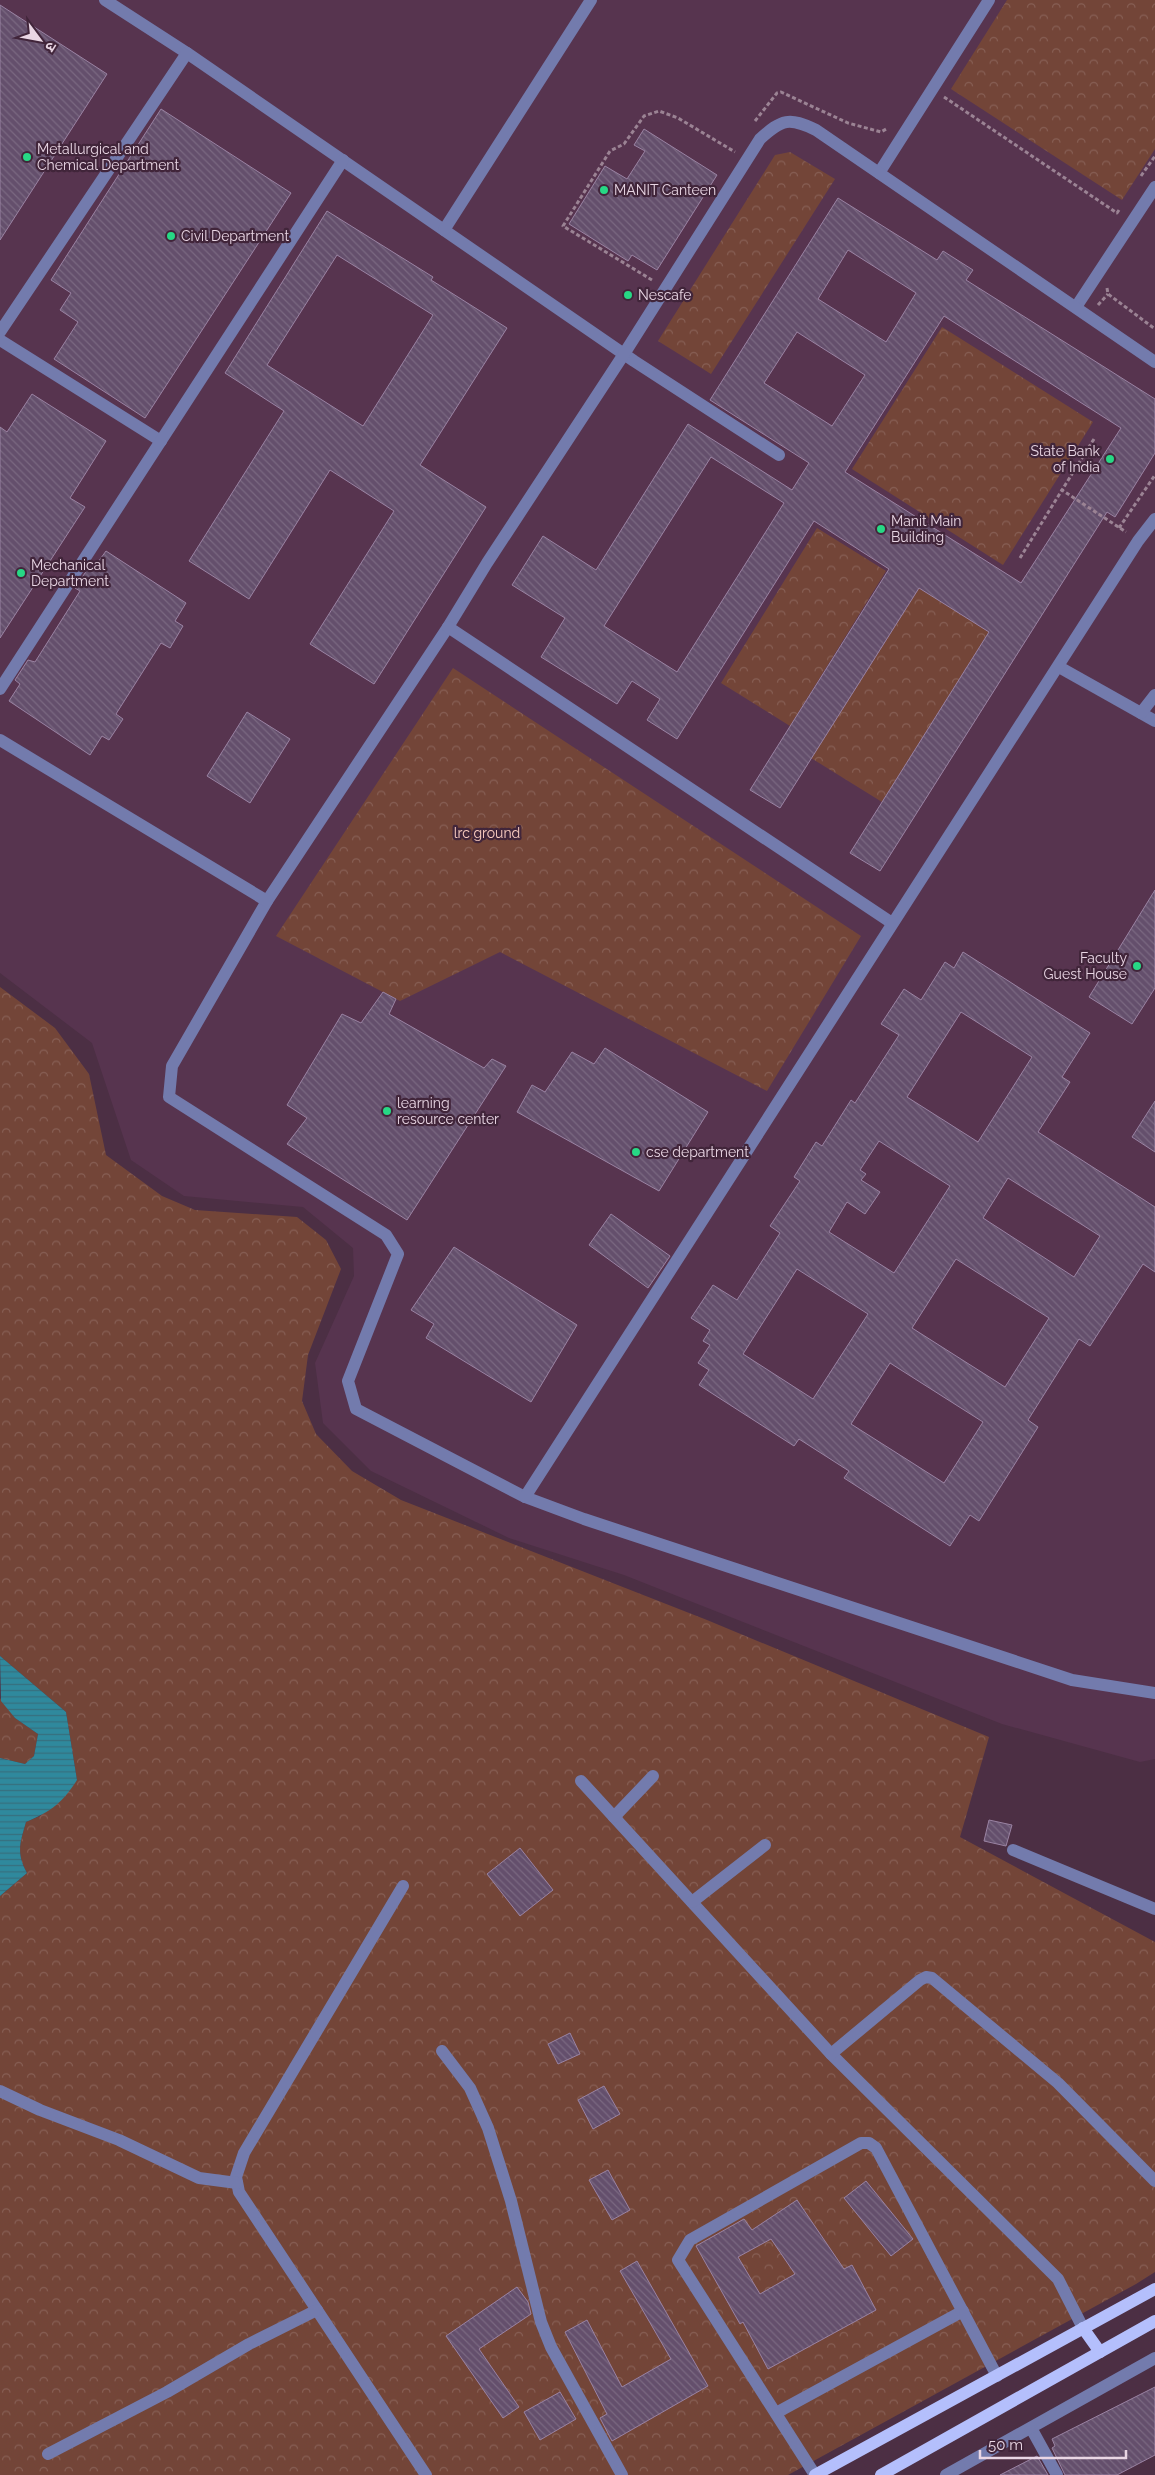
<svg xmlns="http://www.w3.org/2000/svg" width="1155" height="2475" font-family="Raleway,'Noto Sans Devanagari',sans-serif">
<style>
.built{fill:#57344f}
.park{fill:url(#park-crowns)}
.water{fill:url(#water-rules)}
.building{fill:url(#building-back-hatch);stroke:#9a83a3;fill-rule:evenodd}
.lines{fill:none;stroke-linecap:round;stroke-linejoin:round}
.path{stroke:#9b8394;stroke-width:3;stroke-dasharray:4 2.5;stroke-linecap:butt}
.minor{stroke:#737bad;stroke-width:12}
.major{stroke:#b4bffc;stroke-width:12}
.poi-dot{fill:#27d885;stroke:#41253a;stroke-width:2}
.labels{text-anchor:middle;dominant-baseline:central;stroke-width:4.5;stroke-linejoin:round;paint-order:stroke}
.poi-label{font-size:14px;fill:#e9d6e4;stroke:#41253a;text-anchor:start}
.park-label{font-size:14px;fill:#fbcdc0;stroke:#41253a}
</style>
<defs>
<pattern id="park-crowns" width="20" height="18" patternUnits="userSpaceOnUse" patternTransform="scale(1.25)"><rect width="20" height="18" fill="#734538"/><path d="M2 6a3 3 0 1 1 6 0M12 15a3 3 0 1 1 6 0" fill="none" stroke="#875f55"/></pattern>
<pattern id="water-rules" width="6" height="5" patternUnits="userSpaceOnUse" patternTransform="scale(1.25)"><rect width="6" height="5" fill="#2f899d"/><path d="M0 2.5h6" fill="none" stroke="#376f7e"/></pattern>
<pattern id="building-back-hatch" width="6" height="6" patternUnits="userSpaceOnUse" patternTransform="scale(1.25)"><rect width="6" height="6" fill="#644f6c"/><path d="M-1 5l2 2M0 0l6 6M5-1l2 2" fill="none" stroke="#7a6881"/></pattern>
</defs>
<rect width="100%" height="100%" fill="#4c2f44"/>
<path class="built" d="M0,0H1155V1759L1140,1762L1002,1724L624,1575L509,1538L371,1471L323,1423L315,1363L354,1276L353,1248L303,1207L184,1196L131,1160L92,1043L0,973Z"/>
<g class="park">
<path d="M1007,0H1155V149L1122,200L951,89Z"/>
<path d="M790,152L835,179L711,374L658,341L775,155Z"/>
<path d="M942,327L1093,422L1003,565L852,469Z"/>
<path d="M817,528L886,571L790,726L721,683Z"/>
<path d="M919,588L989,632L882,802L811,758Z"/>
<path d="M453,668L861,936L767,1091L500,952L400,1001L276,936Z"/>
<path d="M0,987L55,1028L89,1074L106,1155L162,1196L195,1210L297,1217L326,1240L341,1269L308,1355L302,1401L316,1434L352,1471L401,1500L707,1620L989,1737L960,1837L1155,1942V2272L1136,2284L788,2475H0V1896L27,1873C16,1853 20,1843 26,1822L40,1816L77,1780L66,1712L0,1656Z"/>
<path d="M0,1698L15,1718L38,1734L34,1756L25,1764L0,1758Z"/>
</g>
<path class="water" d="M0,1656L66,1712L77,1780C62,1803 52,1811 26,1822C20,1843 16,1853 27,1873L0,1896V1758L25,1764L34,1756L38,1734L15,1718L1,1701Z"/>
<g class="building">
<path d="M0,5L107,74L0,240Z"/>
<path d="M161,109L291,193L145,418L54,359L78,322L60,310L71,293L51,280Z"/>
<path d="M644,129L717,175L657,270L632,255L628,261L569,224L605,166L627,179L645,151L634,145Z"/>
<path d="M838,198L937,260L943,251L973,270L966,280L1155,399V453L1115,517L1107,512L880,871L850,853L989,632L919,588L780,808L750,790L889,569L814,521L677,739L647,720L660,699L632,681L617,704L541,657L565,618L512,585L543,536L596,570L688,424L792,490L809,463L710,400ZM848,250L916,293L886,342L818,299ZM944,316L1121,428L1021,583L845,472ZM797,332L865,375L832,426L764,383ZM711,457L784,503L677,672L604,626Z"/>
<path d="M327,211L433,277L431,280L507,328L420,465L486,507L374,684L310,644L394,511L330,470L249,599L189,561L284,411L225,373ZM337,255L433,315L363,426L267,365Z"/>
<path d="M32,394L106,441L70,498L85,507L0,638V427L7,432Z"/>
<path d="M106,551L186,603L175,621L183,626L170,648L161,643L116,714L123,719L109,740L102,736L90,755L9,701L20,684L15,680L28,660L35,662L80,591L75,588L89,567L93,569Z"/>
<path d="M247,712L290,739L250,803L207,776Z"/>
<path d="M1155,890V988L1132,1024L1089,997Z"/>
<path d="M963,952L1090,1033L1062,1077L1070,1082L1038,1132L1155,1207V1272L1143,1264L1090,1346L1079,1339L1028,1420L1038,1427L979,1521L970,1515L950,1546L844,1478L849,1471L799,1439L794,1446L699,1385L709,1370L698,1363L710,1345L703,1341L710,1330L691,1318L713,1285L737,1300L780,1233L770,1226L800,1181L794,1177L816,1142L822,1146L851,1100L855,1103L899,1035L881,1024L904,989L921,1000L945,962L954,968ZM961,1012L1032,1057L978,1142L907,1097ZM879,1141L950,1186L894,1273L829,1232L847,1202L865,1214L880,1192L861,1180L866,1174L860,1170ZM1008,1178L1100,1236L1074,1277L983,1218ZM956,1259L1049,1318L1005,1387L912,1328ZM797,1269L868,1314L813,1399L743,1354ZM890,1363L983,1422L944,1483L851,1424Z"/>
<path d="M383,992L396,999L389,1014L484,1068L492,1059L506,1066L407,1220L287,1144L307,1118L287,1105L342,1014L361,1023Z"/>
<path d="M605,1048L708,1112L659,1191L517,1112L532,1085L545,1092L572,1052L594,1064Z"/>
<path d="M1155,1101V1152L1132,1137Z"/>
<path d="M611,1214L670,1256L648,1288L589,1245Z"/>
<path d="M454,1247L577,1325L531,1402L426,1338L434,1324L411,1310Z"/>
<path d="M989,1820L1012,1825L1006,1846L984,1841Z"/>
<path d="M520,1848L553,1890L520,1916L487,1874Z"/>
<path d="M570,2033L580,2054L558,2064L548,2044Z"/>
<path d="M604,2086L620,2114L593,2129L578,2100Z"/>
<path d="M608,2170L630,2210L612,2220L589,2180Z"/>
<path d="M866,2181L913,2239L891,2256L844,2198Z"/>
<path d="M797,2200L844,2269L852,2265L876,2310L768,2369L743,2322L740,2324L696,2246L744,2219L752,2230ZM771,2239L795,2274L760,2294L738,2257Z"/>
<path d="M637,2261L708,2386L612,2441L600,2418L607,2414L565,2332L587,2320L622,2387L671,2359L620,2271Z"/>
<path d="M517,2287L528,2302L531,2314L479,2349L519,2407L503,2418L446,2336Z"/>
<path d="M1155,2387V2455L1117,2475H1065L1052,2448L1055,2446L1052,2439Z"/>
<path d="M560,2392L576,2419L540,2440L524,2412Z"/>
<path d="M1037,2456L1048,2475H1000Z"/>
</g>
<g class="lines">
<g class="path">
<path d="M944,97L1117,213L1119,210"/>
<path d="M755,121L777,93L781,92L848,123L881,132L888,128"/>
<path d="M1141,176L1155,156"/>
<path d="M652,280L563,226L610,151L624,144L644,116L659,111L678,118L735,152"/>
<path d="M1107,288L1108,294L1155,329"/>
<path d="M1098,305L1108,294"/>
<path d="M1094,439L1062,490L1126,532"/>
<path d="M1119,528L1155,475"/>
<path d="M1020,558L1062,490"/>
</g>
<g class="minor">
<path d="M105,0L187,53L634,361L779,455"/>
<path d="M879,173L989,0"/>
<path d="M444,230L591,0"/>
<path d="M1076,307L1155,187"/>
<path d="M0,332L187,53"/>
<path d="M0,340L161,441"/>
<path d="M1155,362L816,130C789,117 782,119 760,139L624,354L487,563L448,627L267,901L172,1066L169,1097L386,1235L398,1254L348,1381L356,1409L525,1497L584,1519L1072,1680L1155,1693"/>
<path d="M448,627L892,923"/>
<path d="M1059,667L1155,721"/>
<path d="M0,689L343,160"/>
<path d="M1141,713L1155,695"/>
<path d="M0,740L267,901"/>
<path d="M525,1497L1138,541L1155,519"/>
<path d="M581,1781L831,2054L1058,2279L1083,2328"/>
<path d="M614,1817L653,1776"/>
<path d="M1013,1850L1155,1909"/>
<path d="M403,1886L244,2153L236,2177L239,2192L426,2475"/>
<path d="M692,1902L765,1845"/>
<path d="M442,2051L470,2088L488,2128L511,2201L541,2322L551,2347L622,2475"/>
<path d="M831,2054L920,1980L926,1977L932,1978L1058,2083L1155,2181"/>
<path d="M0,2091L40,2110L119,2140L199,2178L237,2183"/>
<path d="M776,2413L963,2311"/>
<path d="M1031,2428L1057,2475"/>
<path d="M48,2454L167,2392L249,2344L317,2310"/>
<path d="M815,2475L678,2260L690,2240L861,2143H869L876,2148L997,2376"/>
<path d="M946,2475L1155,2358"/>
</g>
<g class="major">
<path d="M1083,2328L1100,2352"/>
<path d="M815,2475L1155,2289"/>
<path d="M881,2475L1155,2321"/>
</g>
</g>
<g class="poi-dot">
<circle cx="27" cy="157" r="5"/>
<circle cx="604" cy="190" r="5"/>
<circle cx="171" cy="236" r="5"/>
<circle cx="628" cy="295" r="5"/>
<circle cx="1110" cy="459" r="5"/>
<circle cx="881" cy="529" r="5"/>
<circle cx="21" cy="573" r="5"/>
<circle cx="1137" cy="966" r="5"/>
<circle cx="387" cy="1111" r="5"/>
<circle cx="636" cy="1152" r="5"/>
</g>
<g class="labels">
<g class="poi-label">
<text x="37" y="149">Metallurgical and<tspan x="37" dy="16">Chemical Department</tspan></text>
<text x="614" y="190">MANIT Canteen</text>
<text x="181" y="236">Civil Department</text>
<text x="638" y="295">Nescafe</text>
<text x="1100" y="451" text-anchor="end">State Bank<tspan x="1100" dy="16">of India</tspan></text>
<text x="891" y="521">Manit Main<tspan x="891" dy="16">Building</tspan></text>
<text x="31" y="565">Mechanical<tspan x="31" dy="16">Department</tspan></text>
<text x="1127" y="958" text-anchor="end">Faculty<tspan x="1127" dy="16">Guest House</tspan></text>
<text x="397" y="1103">learning<tspan x="397" dy="16">resource center</tspan></text>
<text x="646" y="1152">cse department</text>
</g>
<g class="park-label">
<text x="487" y="833">lrc ground</text>
</g>
</g>
<g transform="translate(40 40) rotate(122)" stroke="#41253a" stroke-width="4" paint-order="stroke">
<path d="M0-4L9 19L0 12L-9 19Z" fill="#e9d6e4"/>
<text y="-8" font-size="14" font-weight="bold" text-anchor="middle" fill="#e9d6e4">उ</text>
</g>
<path d="M980 2450v8h146v-8" fill="none" stroke="#e9d6e4" stroke-width="2.5"/>
<text x="988" y="2450" font-size="15" fill="#e9d6e4" stroke="#41253a" stroke-width="4" paint-order="stroke">50 m</text>
</svg>
